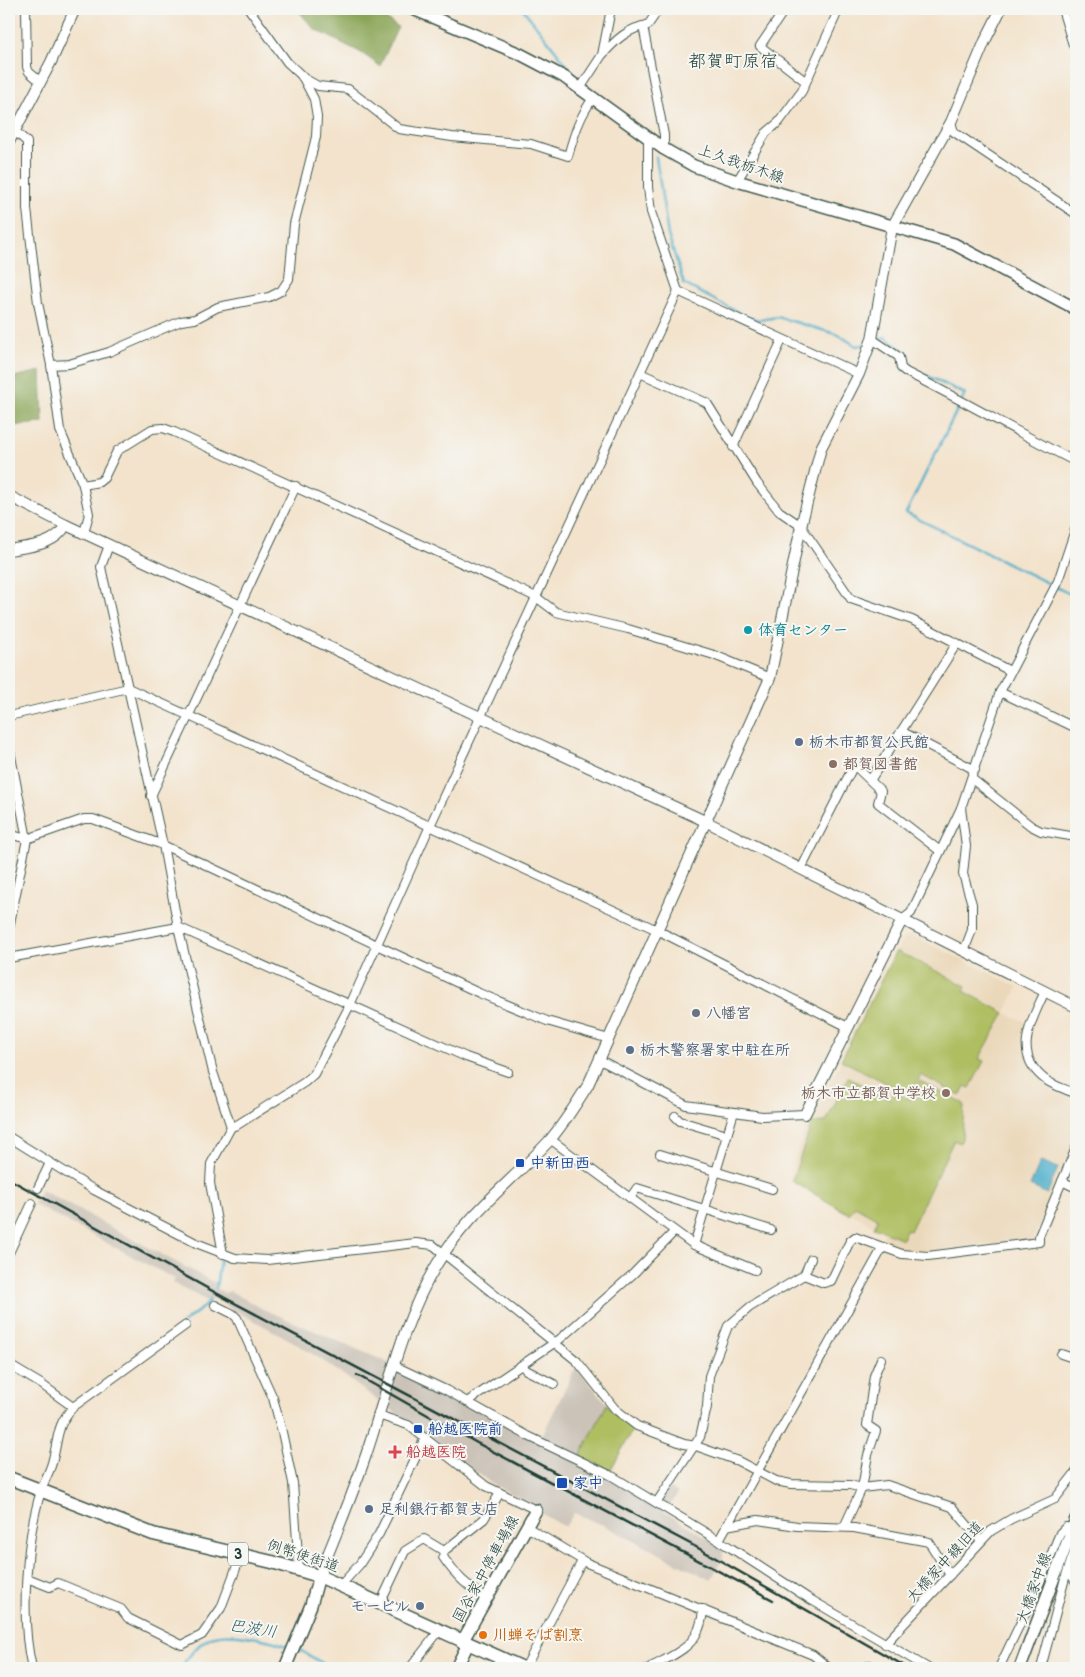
<svg xmlns="http://www.w3.org/2000/svg" width="1085" height="1677" font-family="'Balsamiq Sans','Klee One',sans-serif">
<style>
.built{fill:#ebd8ba}
.industrial{fill:#cbc3b8}
.green{fill:#aebe61;stroke:#667e4a}
.forest{fill:#8aa557;stroke:#547146}
.water{fill:#4caecb;stroke:#367680}
.lines{fill:none;stroke-linecap:round;stroke-linejoin:round}
.stream{stroke:#4caecb;stroke-width:2.5}
.minor-casing{stroke:#3f564b;stroke-width:10}
.tertiary-casing{stroke:#3f564b;stroke-width:12}
.secondary-casing{stroke:#3f564b;stroke-width:14}
.primary-casing{stroke:#3f564b;stroke-width:15}
.minor{stroke:#fff;stroke-width:8}
.tertiary{stroke:#fff;stroke-width:10}
.secondary{stroke:#fff;stroke-width:11}
.primary{stroke:#fff;stroke-width:12}
.rail{stroke:#1f3d34;stroke-width:2.5}
.culture-dot{fill:#0f9aa8;stroke:#f6f6f2;stroke-width:2}
.service-dot{fill:#5c6f8a;stroke:#f6f6f2;stroke-width:2}
.education-dot{fill:#8d6e63;stroke:#f6f6f2;stroke-width:2}
.worship-dot{fill:#6b7280;stroke:#f6f6f2;stroke-width:2}
.transit-dot{fill:#1a4fb4;stroke:#f6f6f2;stroke-width:2}
.health-dot{fill:#e0444e;stroke:#f6f6f2;stroke-width:2}
.food-dot{fill:#e8710a;stroke:#f6f6f2;stroke-width:2}
.labels{text-anchor:middle;dominant-baseline:central;stroke-width:4;stroke-linejoin:round;paint-order:stroke}
.shield{fill:#f6f6f2;stroke:#60746d;stroke-width:1}
.shield-label{font-size:14px;font-weight:bold;fill:#1f3d34}
.street-label{font-size:15px;fill:#1f3d34;stroke:#f6f6f2}
.culture-label{font-size:15px;font-weight:bold;fill:#0d838f;stroke:#f6f6f2;text-anchor:start}
.service-label{font-size:15px;font-weight:bold;fill:#4e5e75;stroke:#f6f6f2;text-anchor:start}
.education-label{font-size:15px;font-weight:bold;fill:#785e54;stroke:#f6f6f2;text-anchor:start}
.worship-label{font-size:15px;font-weight:bold;fill:#5b616d;stroke:#f6f6f2;text-anchor:start}
.transit-label{font-size:15px;font-weight:bold;fill:#164399;stroke:#f6f6f2;text-anchor:start}
.health-label{font-size:15px;font-weight:bold;fill:#be3a42;stroke:#f6f6f2;text-anchor:start}
.food-label{font-size:15px;font-weight:bold;fill:#c56008;stroke:#f6f6f2;text-anchor:start}
.water-label{font-size:16px;font-style:italic;fill:#2c5f61;stroke:#f6f6f2}
.quarter-label{font-size:18px;fill:#1f3d34;stroke:#f6f6f2}
</style>
<rect width="100%" height="100%" fill="#f6f6f2"/>
<filter id="ink" filterUnits="userSpaceOnUse"><feTurbulence type="fractalNoise" baseFrequency=".02" numOctaves="2"/><feDisplacementMap in="SourceGraphic" scale="10" xChannelSelector="R" yChannelSelector="G"/><feConvolveMatrix kernelMatrix="1 2 1 2 8 2 1 2 1" color-interpolation-filters="sRGB"/></filter>
<filter id="wash" filterUnits="userSpaceOnUse"><feTurbulence type="fractalNoise" baseFrequency=".0096" numOctaves="4" result="noise"/><feDisplacementMap in="SourceGraphic" scale="20" xChannelSelector="R" yChannelSelector="G"/><feGaussianBlur stdDeviation="1.12" result="paint"/><feColorMatrix in="noise" values="0 0 0 0 0 0 0 0 0 0 0 0 0 0 0 0 0 1.4 0 .05"/><feComposite in="paint" operator="in"/></filter>
<g filter="url(#wash)">
<rect width="100%" height="100%" fill="#f3e3cc"/>
<path class="built" d="M911,935L1018,987L1005,1013L1029,1023L1022,1041L1023,1047L1038,1077L1076,1096V1140L1033,1240L916,1253L881,1242L885,1232L789,1179L808,1118L813,1116L901,943L904,938Z"/>
<g class="industrial">
<path d="M41,1190L217,1284L213,1287L225,1293L230,1291L263,1309L389,1363L379,1401L328,1364L294,1342L210,1297L207,1301L173,1283L175,1279L35,1205L34,1203Z"/>
<path d="M576,1367L607,1404L580,1456L541,1438Z"/>
<path d="M400,1370L603,1475L716,1543L723,1549V1558L711,1580L603,1525L574,1513L565,1527L539,1512L536,1506L492,1484L408,1420L385,1406L395,1372Z"/>
<path d="M669,1487L678,1493L670,1506L661,1500Z"/>
</g>
<g class="green">
<path d="M896,951L966,986L964,991L1005,1013L979,1059L984,1061L970,1088L965,1086L960,1096L921,1075L910,1095L841,1060Z"/>
<path d="M848,1077L890,1099L894,1092L911,1100L920,1081L964,1104L962,1139L960,1143L954,1140L910,1231L906,1230L902,1239L874,1227L878,1219L855,1206L849,1214L792,1181L812,1123L826,1122Z"/>
<path d="M607,1404L614,1413L634,1427L610,1471L580,1456Z"/>
</g>
<g class="forest">
<path d="M297,9H371L398,27L380,66L360,52L314,29Z"/>
<path d="M41,371L43,423L9,426V378Z"/>
</g>
<path class="water" d="M1041,1161L1058,1168L1047,1194L1030,1186Z"/>
<g class="lines">
<g class="stream">
<path d="M523,9L574,74"/>
<path d="M656,157L668,235L684,284L747,317L759,320L778,317L839,335L856,346L868,344"/>
<path d="M878,340L885,337L907,354L909,367L965,394L906,513L1076,597"/>
<path d="M216,1288L220,1260"/>
<path d="M183,1323L206,1305L210,1299"/>
<path d="M298,1649L331,1668"/>
<path d="M180,1668C188,1658 200,1640 214,1636C234,1631 271,1640 290,1647"/>
</g>
</g>
</g>
<g filter="url(#ink)">
<g class="lines">
<defs>
<g id="minor">
<path d="M26,9L27,67L29,72L41,82"/>
<path d="M785,9L760,46L805,81"/>
<path d="M1062,9L1073,45L1076,47"/>
<path d="M643,26L664,135V149"/>
<path d="M603,54C616,40 628,28 648,25L659,9"/>
<path d="M302,77L318,86L348,89L399,129L452,137L531,144L568,156C574,135 580,115 594,97"/>
<path d="M581,87L602,55L611,9"/>
<path d="M951,122L954,132L1076,214"/>
<path d="M15,131L27,142V209L38,303L51,365L60,430L83,485L89,514L84,533"/>
<path d="M648,137V187L651,212L678,291L859,374"/>
<path d="M737,181L766,133L779,122L802,91L839,9"/>
<path d="M872,339L899,357L901,368L906,372C964,401 1019,433 1076,462"/>
<path d="M51,365L69,364L109,352L181,321L195,319L218,307L269,297L281,291L289,279L294,224L316,137L317,117L314,99L302,76L287,62L249,9"/>
<path d="M640,373L707,403L757,483L779,511L801,526L851,599L912,620L1010,671"/>
<path d="M733,447L782,340"/>
<path d="M83,485L99,482L104,478L117,451L152,429L163,428L174,432L536,597L556,612L628,629L714,655L770,678"/>
<path d="M109,545L101,567L163,845L178,927L213,1072L231,1127L211,1164L210,1183L223,1254"/>
<path d="M1000,692L1076,728"/>
<path d="M9,716L128,688L657,930L848,1027"/>
<path d="M901,731L975,770"/>
<path d="M9,746L27,839L9,928"/>
<path d="M871,779L957,643"/>
<path d="M972,779L1031,826L1041,831L1076,837"/>
<path d="M151,796L296,486"/>
<path d="M961,808L966,846L963,874L972,904V930L964,951"/>
<path d="M9,834L27,839L84,819H93L163,845L479,993L547,1021L609,1039"/>
<path d="M801,869L854,765L881,791L878,803L940,851"/>
<path d="M902,920L911,913L961,808L1000,692L1058,581L1076,527"/>
<path d="M9,958L178,927L466,1057L508,1072"/>
<path d="M1045,991C1033,1019 1012,1051 1042,1077C1050,1085 1066,1089 1076,1094"/>
<path d="M600,1060L686,1105L762,1116L805,1114"/>
<path d="M675,1116L680,1121L727,1135"/>
<path d="M231,1127L237,1125L305,1082L314,1074L350,1005L429,828L678,291"/>
<path d="M9,1137L94,1190L196,1243L235,1258L267,1260L416,1243L433,1245L577,1361L615,1409L637,1426L684,1444L696,1446L738,1461L776,1481L791,1484L850,1485L862,1488L887,1485L952,1507L981,1541"/>
<path d="M550,1139L694,1245L755,1270"/>
<path d="M660,1154L772,1189"/>
<path d="M1062,1181L1076,1188"/>
<path d="M38,1188L50,1163"/>
<path d="M630,1198L637,1188L771,1230"/>
<path d="M694,1245L734,1112"/>
<path d="M9,1253L32,1203"/>
<path d="M804,1275L824,1283L831,1281L850,1241L855,1237L902,1254L928,1256L1039,1242V1236L1076,1148"/>
<path d="M215,1305L233,1314L237,1318L273,1398L282,1432L293,1483L299,1570"/>
<path d="M1061,1354L1076,1359"/>
<path d="M9,1365L41,1384L73,1407"/>
<path d="M393,1365L446,1390L528,1436L612,1476L731,1548L808,1598L928,1668"/>
<path d="M522,1365L526,1370L554,1384"/>
<path d="M467,1402L560,1339L633,1274L674,1232"/>
<path d="M378,1415L408,1425L486,1486L536,1510"/>
<path d="M657,1502L700,1437L707,1407L709,1376L728,1326L750,1307L804,1275L811,1259"/>
<path d="M726,1526L758,1520L797,1526L854,1528L929,1542L950,1575"/>
<path d="M527,1527L587,1563L813,1655L829,1668"/>
<path d="M844,1527L862,1488L868,1455L876,1431L867,1425L874,1376L881,1359"/>
<path d="M719,1540L883,1247"/>
<path d="M444,1551L484,1519L500,1493"/>
<path d="M1068,1570L1076,1582"/>
<path d="M27,1578L50,1587L58,1583L121,1609L128,1618L182,1645L202,1635L221,1608L241,1555"/>
<path d="M341,1585L359,1565L379,1534L425,1438"/>
<path d="M380,1604L405,1551L424,1539L444,1551L443,1557C454,1574 469,1588 487,1599"/>
<path d="M885,1644L991,1531L1011,1519L1055,1499L1076,1472"/>
<path d="M32,1668C20,1619 26,1539 41,1491C44,1480 51,1470 53,1459C59,1436 56,1426 73,1407L186,1325"/>
<path d="M410,1668L439,1631"/>
<path d="M525,1668L582,1561"/>
<path d="M649,1668C677,1653 701,1646 703,1609"/>
<path d="M863,1668L870,1665L877,1668"/>
<path d="M999,1668L1040,1582L1060,1533L1066,1527L1076,1529"/>
<path d="M1041,1668L1065,1578L1076,1547"/>
</g>
<g id="tertiary">
<path d="M9,142L51,62L75,9"/>
<path d="M9,496L66,525L707,822L1076,1007"/>
<path d="M9,550C30,546 54,546 66,525"/>
<path d="M805,1114L902,920"/>
<path d="M319,1576C336,1535 353,1494 367,1452C388,1389 402,1322 437,1264C466,1215 511,1182 549,1141C564,1124 576,1104 588,1085L770,678L801,526L821,448L859,374L872,339L892,227L951,122L985,41L1001,9"/>
</g>
<g id="secondary">
<path d="M413,9L520,54L564,77L664,149L694,166L737,181L954,244L1076,309"/>
<path d="M462,1642L536,1510"/>
<path d="M285,1668L311,1605L319,1576"/>
<path d="M456,1668L468,1644"/>
<path d="M1020,1668L1076,1519"/>
</g>
<path id="primary" d="M9,1478L153,1534L272,1562L319,1576L523,1668"/>
</defs>
<use href="#minor" class="minor-casing"/>
<use href="#tertiary" class="tertiary-casing"/>
<use href="#secondary" class="secondary-casing"/>
<use href="#primary" class="primary-casing"/>
<use href="#minor" class="minor"/>
<use href="#tertiary" class="tertiary"/>
<use href="#secondary" class="secondary"/>
<use href="#primary" class="primary"/>
<g class="rail">
<path d="M9,1179L227,1299L698,1548L908,1668"/>
<path d="M357,1375L477,1443L773,1600"/>
</g>
</g>
</g>
<circle class="culture-dot" cx="748" cy="630" r="5"/>
<g class="service-dot">
<circle cx="799" cy="742" r="5"/>
<circle cx="630" cy="1050" r="5"/>
<circle cx="369" cy="1509" r="5"/>
<circle cx="420" cy="1606" r="5"/>
</g>
<g class="education-dot">
<circle cx="833" cy="764" r="5"/>
<circle cx="946" cy="1093" r="5"/>
</g>
<circle class="worship-dot" cx="696" cy="1013" r="5"/>
<g class="transit-dot">
<rect x="515" y="1158" width="10" height="10" rx="2.5"/>
<rect x="413" y="1424" width="10" height="10" rx="2.5"/>
<rect x="556" y="1477" width="12" height="12" rx="2.5"/>
</g>
<path class="health-dot" d="M392.5 1444.5h5v5h5v5h-5v5h-5v-5h-5v-5h5z"/>
<circle class="food-dot" cx="483" cy="1635" r="5"/>
<g class="labels">
<rect class="shield" x="228" y="1542.5" width="20" height="23" rx="4"/>
<g class="shield-label">
<text x="238" y="1554">3</text>
</g>
<g class="street-label">
<text transform="translate(741 164) rotate(19)">上久我栃木線</text>
<text transform="translate(303 1556) rotate(18)">例幣使街道</text>
<text transform="translate(945 1562) rotate(-47)">大橋家中線旧道</text>
<text transform="translate(486 1569) rotate(-61)">国谷家中停車場線</text>
<text transform="translate(1034 1588) rotate(-70)">大橋家中線</text>
</g>
<g class="culture-label">
<text x="758" y="630">体育センター</text>
</g>
<g class="service-label">
<text x="809" y="742">栃木市都賀公民館</text>
<text x="640" y="1050">栃木警察署家中駐在所</text>
<text x="379" y="1509">足利銀行都賀支店</text>
<text x="410" y="1606" text-anchor="end">モービル</text>
</g>
<g class="education-label">
<text x="843" y="764">都賀図書館</text>
<text x="936" y="1093" text-anchor="end">栃木市立都賀中学校</text>
</g>
<g class="worship-label">
<text x="706" y="1013">八幡宮</text>
</g>
<g class="transit-label">
<text x="530" y="1163">中新田西</text>
<text x="428" y="1429">船越医院前</text>
<text x="573" y="1483">家中</text>
</g>
<g class="health-label">
<text x="406" y="1452">船越医院</text>
</g>
<g class="food-label">
<text x="493" y="1635">川蝉そば割烹</text>
</g>
<g class="water-label">
<text transform="translate(253 1629) rotate(9)">巴波川</text>
</g>
<g class="quarter-label">
<text x="733" y="61">都賀町原宿</text>
</g>
</g>
<rect width="1085" height="1677" fill="none" stroke="#f6f6f2" stroke-width="30"/>
</svg>
